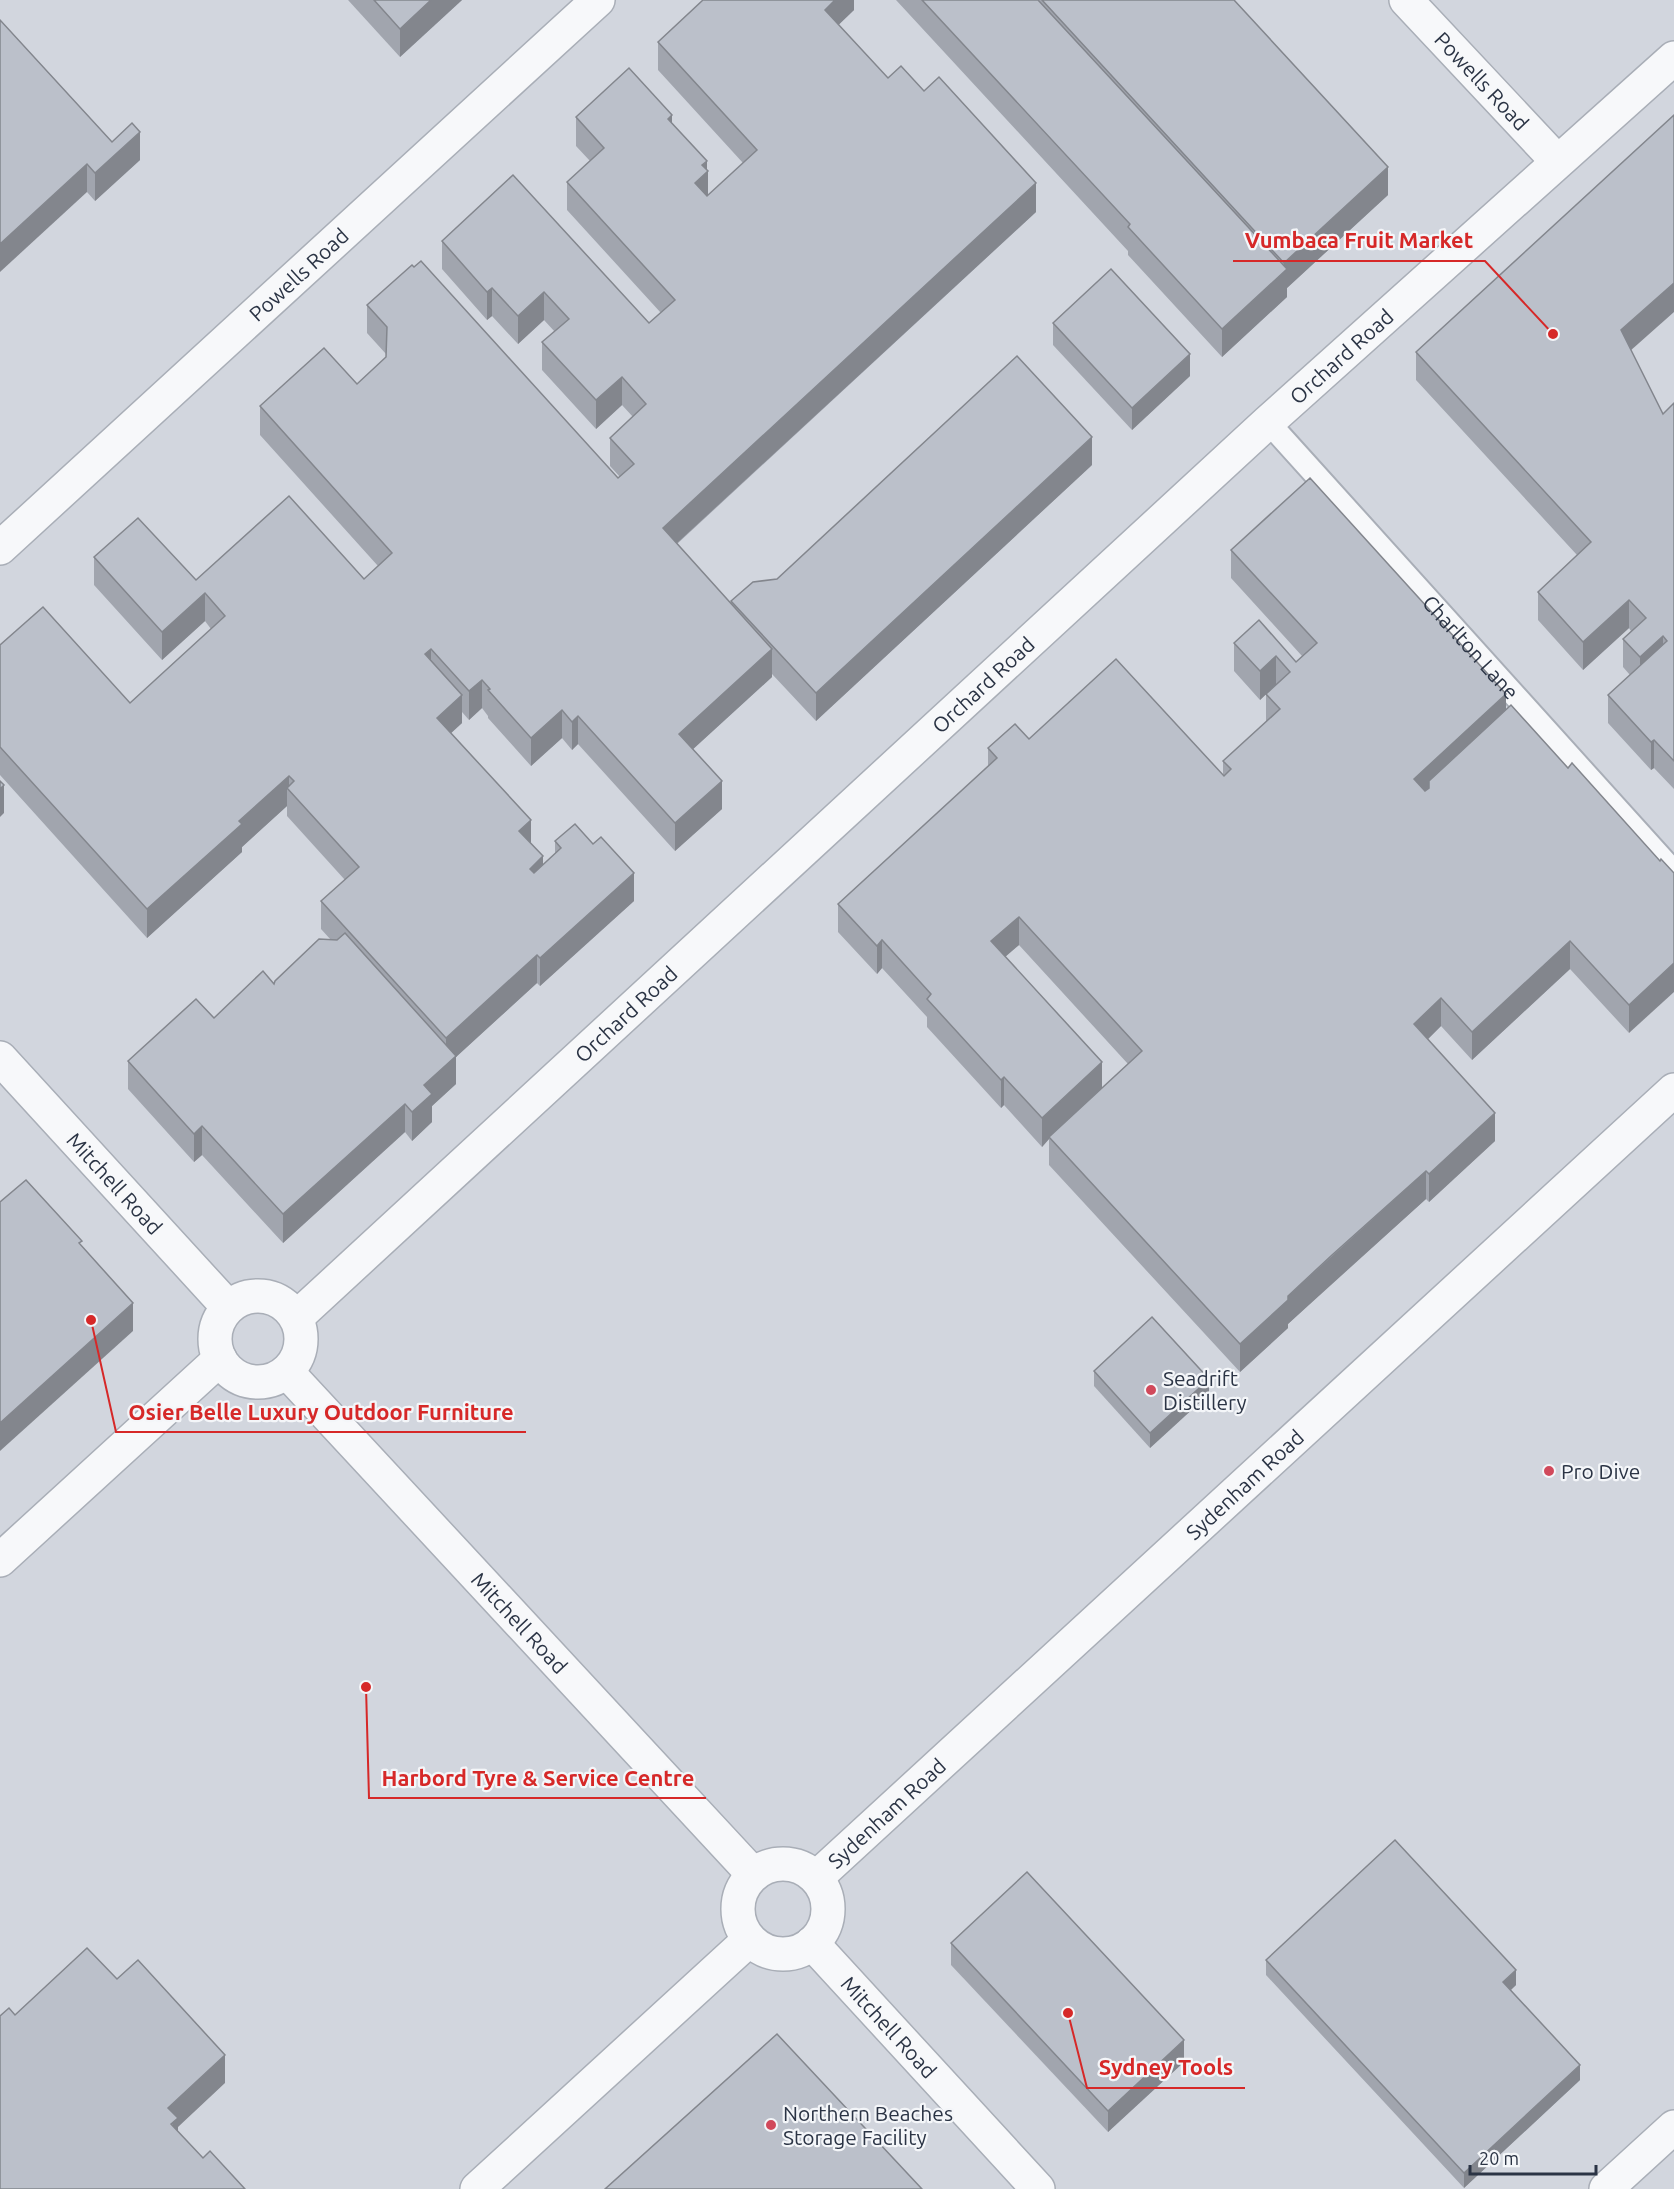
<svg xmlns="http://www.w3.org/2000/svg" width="1674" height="2189" font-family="Ubuntu,sans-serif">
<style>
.built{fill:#d2d6de}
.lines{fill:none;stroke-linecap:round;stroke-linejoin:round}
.service-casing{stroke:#a9aeb7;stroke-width:26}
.minor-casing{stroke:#a9aeb7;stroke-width:36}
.service{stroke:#f7f8fa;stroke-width:22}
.minor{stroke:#f7f8fa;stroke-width:33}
.wall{fill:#a1a5ae;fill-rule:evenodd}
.shaded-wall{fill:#83868d}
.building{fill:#bbc0ca;stroke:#83868d;stroke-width:1.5}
.poi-dot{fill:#d1495b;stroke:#f4f6f9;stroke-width:2}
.labels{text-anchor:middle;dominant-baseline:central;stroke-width:4.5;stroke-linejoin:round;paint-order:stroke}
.street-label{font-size:21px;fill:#2b3445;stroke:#f4f6f9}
.poi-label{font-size:21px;fill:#2b3445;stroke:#f4f6f9;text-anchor:start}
.leader{fill:none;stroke:#d62828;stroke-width:2}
.callout-dot{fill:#d62828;stroke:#f4f6f9;stroke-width:2}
.callout-label{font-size:22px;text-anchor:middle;font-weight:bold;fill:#d62828;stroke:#f4f6f9;stroke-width:4.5;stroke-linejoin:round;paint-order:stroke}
</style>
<rect width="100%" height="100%" fill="#e4e7ec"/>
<rect class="built" x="0" y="0" width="1674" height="2189"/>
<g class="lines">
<defs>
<g id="service">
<path id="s1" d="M1268,422L1674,872"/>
</g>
<g id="minor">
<path id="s2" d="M1406,0L1557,161"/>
<path id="s3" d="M0,548L598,0"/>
<path id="s4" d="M0,1058L228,1307"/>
<circle cx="258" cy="1339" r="43"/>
<path id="s5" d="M297,1317L1268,422L1674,58"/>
<path id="s6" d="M287,1372L753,1874"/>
<path d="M0,1560L220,1359"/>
<circle cx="783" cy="1909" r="45"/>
<path id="s7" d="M816,1878L1674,1090"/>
<path id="s8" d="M812,1943L1038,2189"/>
<path d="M477,2189L749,1940"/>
<path d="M1606,2189L1674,2127"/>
</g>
</defs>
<use href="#service" class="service-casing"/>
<use href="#minor" class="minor-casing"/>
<use href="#service" class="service"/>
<use href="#minor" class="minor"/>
</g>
<g class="wall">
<path d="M348,0H462L400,57Z"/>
<path d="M854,0V10L838,25L888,78L1036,212L677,544L731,604V601L777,579L1092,465L816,721L772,674V677L693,749L722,809L675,851L578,744L572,750L562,738L531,766L488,718V716L482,708L469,720L462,712V723L451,733L531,843L543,865L555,854V841L634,901L540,986L537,983L456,1057V1084L432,1106V1122L412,1141L405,1132L283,1243L202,1155L194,1162L128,1089V1061L214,1018L274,984L331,940L321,929V901L345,880L287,816V806L242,847V852L147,938L0,775V645L130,703L211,629L205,621L162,660L94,585V557L196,580L364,579L378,566L260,435V406L357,384L386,357V354L367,333V305L618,478L620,477L610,466V438L633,417L622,405L596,429L542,370V342L555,332L544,320L518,344L492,316L487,320L442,269V241L649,323L661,313L567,210V182L590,161L576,146V117L672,123L707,170L708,196L743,163L658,70V42Z"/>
<path d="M896,0H1234L1388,195L1287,288V297L1222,357L1128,255V251Z"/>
<path d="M0,20L112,142L140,160L95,201L87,192Z"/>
<path d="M1053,323L1190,376L1132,430L1053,345Z"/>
<path d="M1631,350L1663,414L1674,403V789L1654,768L1651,770L1608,723V695L1630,675L1623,667V639L1631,631L1629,628L1583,670L1538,620V592L1577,555L1416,380V352Z"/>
<path d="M1231,550L1506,709L1568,768L1660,861L1629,1033L1570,969L1472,1060L1441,1026L1428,1039L1495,1141L1429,1202L1426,1199L1332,1283L1288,1324V1328L1240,1372L1049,1165V1139L1042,1147L1004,1105L1001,1108L927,1027V1017L882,968L877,974L838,932V904L988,767V748L1029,739L1223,776V761L1266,722V694L1260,700L1234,671V643L1296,662L1302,656L1231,578ZM1019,945L1128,1064L1102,1089L1005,957Z"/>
<path d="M1094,1371L1209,1394L1150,1448L1094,1386Z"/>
<path d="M951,1943L1184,2062L1108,2132L951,1965Z"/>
<path d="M1266,1960L1516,1985L1511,1990L1580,2080L1464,2188L1266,1975Z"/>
</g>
<g class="shaded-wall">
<path d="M431,0H462L400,57V29Z"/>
<path d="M835,0H854V10L825,38V10Z"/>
<path d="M672,115V143L668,119Z"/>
<path d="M140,132V160L95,201V173Z"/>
<path d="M707,161V171H708V199L695,183L702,165Z"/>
<path d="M87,164V192L0,272V244Z"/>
<path d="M1388,167V195L1287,288V297L1222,357V329L1284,272V263Z"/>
<path d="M1036,183V212L663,556V528Z"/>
<path d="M1674,283V312L1621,359V330Z"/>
<path d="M492,288V316L487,320V292Z"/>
<path d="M544,292V320L518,344V316Z"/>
<path d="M1190,354V376L1132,430V408Z"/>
<path d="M622,377V405L596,429V400Z"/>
<path d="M1092,437V465L816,721V693Z"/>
<path d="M205,593V621L162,660V632Z"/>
<path d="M1629,600V628L1583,670V642Z"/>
<path d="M1663,636V664L1640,685V657Z"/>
<path d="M431,649V678L425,654Z"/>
<path d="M772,649V677L679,762V734Z"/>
<path d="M1276,656V685L1260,700V671Z"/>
<path d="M482,680V708L469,720V691Z"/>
<path d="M1506,694V722L1414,807V779Z"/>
<path d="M462,695V723L437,746V718Z"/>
<path d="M562,710V738L531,766V738Z"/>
<path d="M578,716V744L572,750V722Z"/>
<path d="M1654,740V768L1651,770V742Z"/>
<path d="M289,776V790L287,788V806L242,847V852L147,938V909L239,821Z"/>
<path d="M722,781V809L675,851V823Z"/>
<path d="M4,785V813L0,817V789Z"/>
<path d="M531,820V849L519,831Z"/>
<path d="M543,856V885L530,869Z"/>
<path d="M634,873V901L540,986V958Z"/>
<path d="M1019,917V945L991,969V941Z"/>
<path d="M882,940V968L877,974V946Z"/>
<path d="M1570,941V969L1472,1060V1032Z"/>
<path d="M537,955V983L456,1057V1084L432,1106V1122L412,1141V1112L424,1085L446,1065V1038Z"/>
<path d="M1674,963V992L1629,1033V1005Z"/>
<path d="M1441,998V1026L1414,1053V1024Z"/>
<path d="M1102,1062V1090L1049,1137V1139L1042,1147V1118Z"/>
<path d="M1004,1077V1105L1001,1108V1080Z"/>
<path d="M405,1104V1132L283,1243V1214Z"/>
<path d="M1495,1113V1141L1429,1202V1174Z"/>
<path d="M202,1126V1155L194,1162V1134Z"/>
<path d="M1426,1171V1199L1288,1324V1328L1240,1372V1344L1288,1296Z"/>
<path d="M133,1303V1331L0,1451V1423Z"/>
<path d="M1209,1379V1394L1150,1448V1433Z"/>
<path d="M1516,1970V1985L1503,1997V1982Z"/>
<path d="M1184,2040V2062L1108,2132V2111Z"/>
<path d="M225,2055V2083L178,2127V2147L168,2108Z"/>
<path d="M1580,2065V2080L1464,2188V2173Z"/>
</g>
<g class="building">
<path d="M374,0H431L400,29Z"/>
<path d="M703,0H835L825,10L888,78L901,66L924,91L939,77L1036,183L663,528L772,649L679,734L722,781L675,823L578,716L572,722L562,710L531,738L488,690L490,689L482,680L469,691L431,649L425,654L462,695L437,718L531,820L519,831L543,856L530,869L534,873L561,848L555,841L575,824L593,844L601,837L634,873L540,958L537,955L446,1038L321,901L359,867L287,788L294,781L289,776L239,821L242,824L147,909L0,747V645L43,607L130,703L225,616L205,593L162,632L94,557L138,518L196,580L289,496L364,579L392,553L260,406L324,348L357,384L386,357L387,327L367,305L412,265L414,267L421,261L618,478L634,464L610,438L646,404L622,377L596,400L542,342L569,319L544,292L518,316L492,288L487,292L442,241L513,175L649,323L675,300L567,182L604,148L576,117L629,68L672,115L668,119L707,161L702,165L708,171L695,183L707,196L757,150L658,42Z"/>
<path d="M922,0H1038L1287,269L1222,329L1128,227L1130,224Z"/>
<path d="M1042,0H1234L1388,167L1284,263Z"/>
<path d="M0,20L112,142L132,123L140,132L95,173L87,164L0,244Z"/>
<path d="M1674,115V283L1621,330L1663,414L1674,403V761L1654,740L1651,742L1608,695L1667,641L1663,636L1640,657L1623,639L1646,618L1629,600L1583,642L1538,592L1591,542L1416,352Z"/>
<path d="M1111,269L1190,354L1132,408L1053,323Z"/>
<path d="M1017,356L1092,437L816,693L731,601L753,582L777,579Z"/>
<path d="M1310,478L1506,694L1414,779L1425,791L1429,788V781L1511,705L1568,768L1572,763L1660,861L1661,859L1674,873V963L1629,1005L1570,941L1472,1032L1441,998L1414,1024L1495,1113L1429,1174L1426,1171L1332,1255L1288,1296V1300L1240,1344L1049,1137L1142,1051L1019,917L991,941L1102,1062L1042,1118L1004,1077L1001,1080L927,999L931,994L882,940L877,946L838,904L997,758L988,748L1015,724L1029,739L1116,659L1224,776L1231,769L1223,761L1280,709L1266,694L1290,672L1276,656L1260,671L1234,643L1259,620L1296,662L1317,643L1231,550Z"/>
<path d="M0,781L4,785L0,789Z"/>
<path d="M345,933L456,1056L424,1085L432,1094L412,1112L405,1104L283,1214L202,1126L194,1134L128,1061L196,999L214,1018L263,971L274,984L275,981L319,939L337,940Z"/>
<path d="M26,1180L82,1241L79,1243L133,1303L0,1423V1202Z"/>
<path d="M1152,1317L1209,1379L1150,1433L1094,1371Z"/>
<path d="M1395,1840L1516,1970L1503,1982L1580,2065L1464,2173L1266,1960Z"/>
<path d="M1027,1872L1184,2040L1108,2111L951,1943Z"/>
<path d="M87,1948L117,1979L138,1960L225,2055L168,2108L178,2118L171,2124L203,2158L210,2151L245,2189H0V2016L9,2008L15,2015Z"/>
<path d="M777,2034L922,2189H605Z"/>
</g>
<g class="poi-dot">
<circle cx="1151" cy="1390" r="6"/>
<circle cx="1549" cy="1471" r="6"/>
<circle cx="771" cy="2125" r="6"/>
</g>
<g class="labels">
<g class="street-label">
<text stroke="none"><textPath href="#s2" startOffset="111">Powells Road</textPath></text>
<text stroke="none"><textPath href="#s3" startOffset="405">Powells Road</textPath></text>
<text stroke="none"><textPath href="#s5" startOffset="1419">Orchard Road</textPath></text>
<text stroke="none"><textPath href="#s1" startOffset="303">Charlton Lane</textPath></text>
<text stroke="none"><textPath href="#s5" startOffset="933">Orchard Road</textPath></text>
<text stroke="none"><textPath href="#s5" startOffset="447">Orchard Road</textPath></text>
<text stroke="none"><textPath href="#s4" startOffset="170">Mitchell Road</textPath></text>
<text stroke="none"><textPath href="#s7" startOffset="582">Sydenham Road</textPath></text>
<text stroke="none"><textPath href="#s6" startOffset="342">Mitchell Road</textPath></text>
<text stroke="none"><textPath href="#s7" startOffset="96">Sydenham Road</textPath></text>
<text stroke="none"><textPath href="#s8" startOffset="114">Mitchell Road</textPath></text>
</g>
<g class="poi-label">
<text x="1163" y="1378">Seadrift<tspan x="1163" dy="24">Distillery</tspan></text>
<text x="1561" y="1471">Pro Dive</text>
<text x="783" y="2113">Northern Beaches<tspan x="783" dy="24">Storage Facility</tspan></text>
</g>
</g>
<path class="leader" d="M1553 334L1485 261H1233M91 1320L116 1432H526M366 1687L369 1798H706M1068 2013L1087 2088H1245"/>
<g class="callout-dot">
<circle cx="1553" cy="334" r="6"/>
<circle cx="91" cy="1320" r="6"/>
<circle cx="366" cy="1687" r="6"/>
<circle cx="1068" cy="2013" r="6"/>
</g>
<g class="callout-label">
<text x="1359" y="248">Vumbaca Fruit Market</text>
<text x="321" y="1420">Osier Belle Luxury Outdoor Furniture</text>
<text x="538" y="1786">Harbord Tyre &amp; Service Centre</text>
<text x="1166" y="2075">Sydney Tools</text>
</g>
<path d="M1470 2165v9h126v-9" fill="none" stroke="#2b3445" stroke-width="3"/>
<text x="1479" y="2165" font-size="18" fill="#2b3445" stroke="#f4f6f9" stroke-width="4.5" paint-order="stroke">20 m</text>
</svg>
